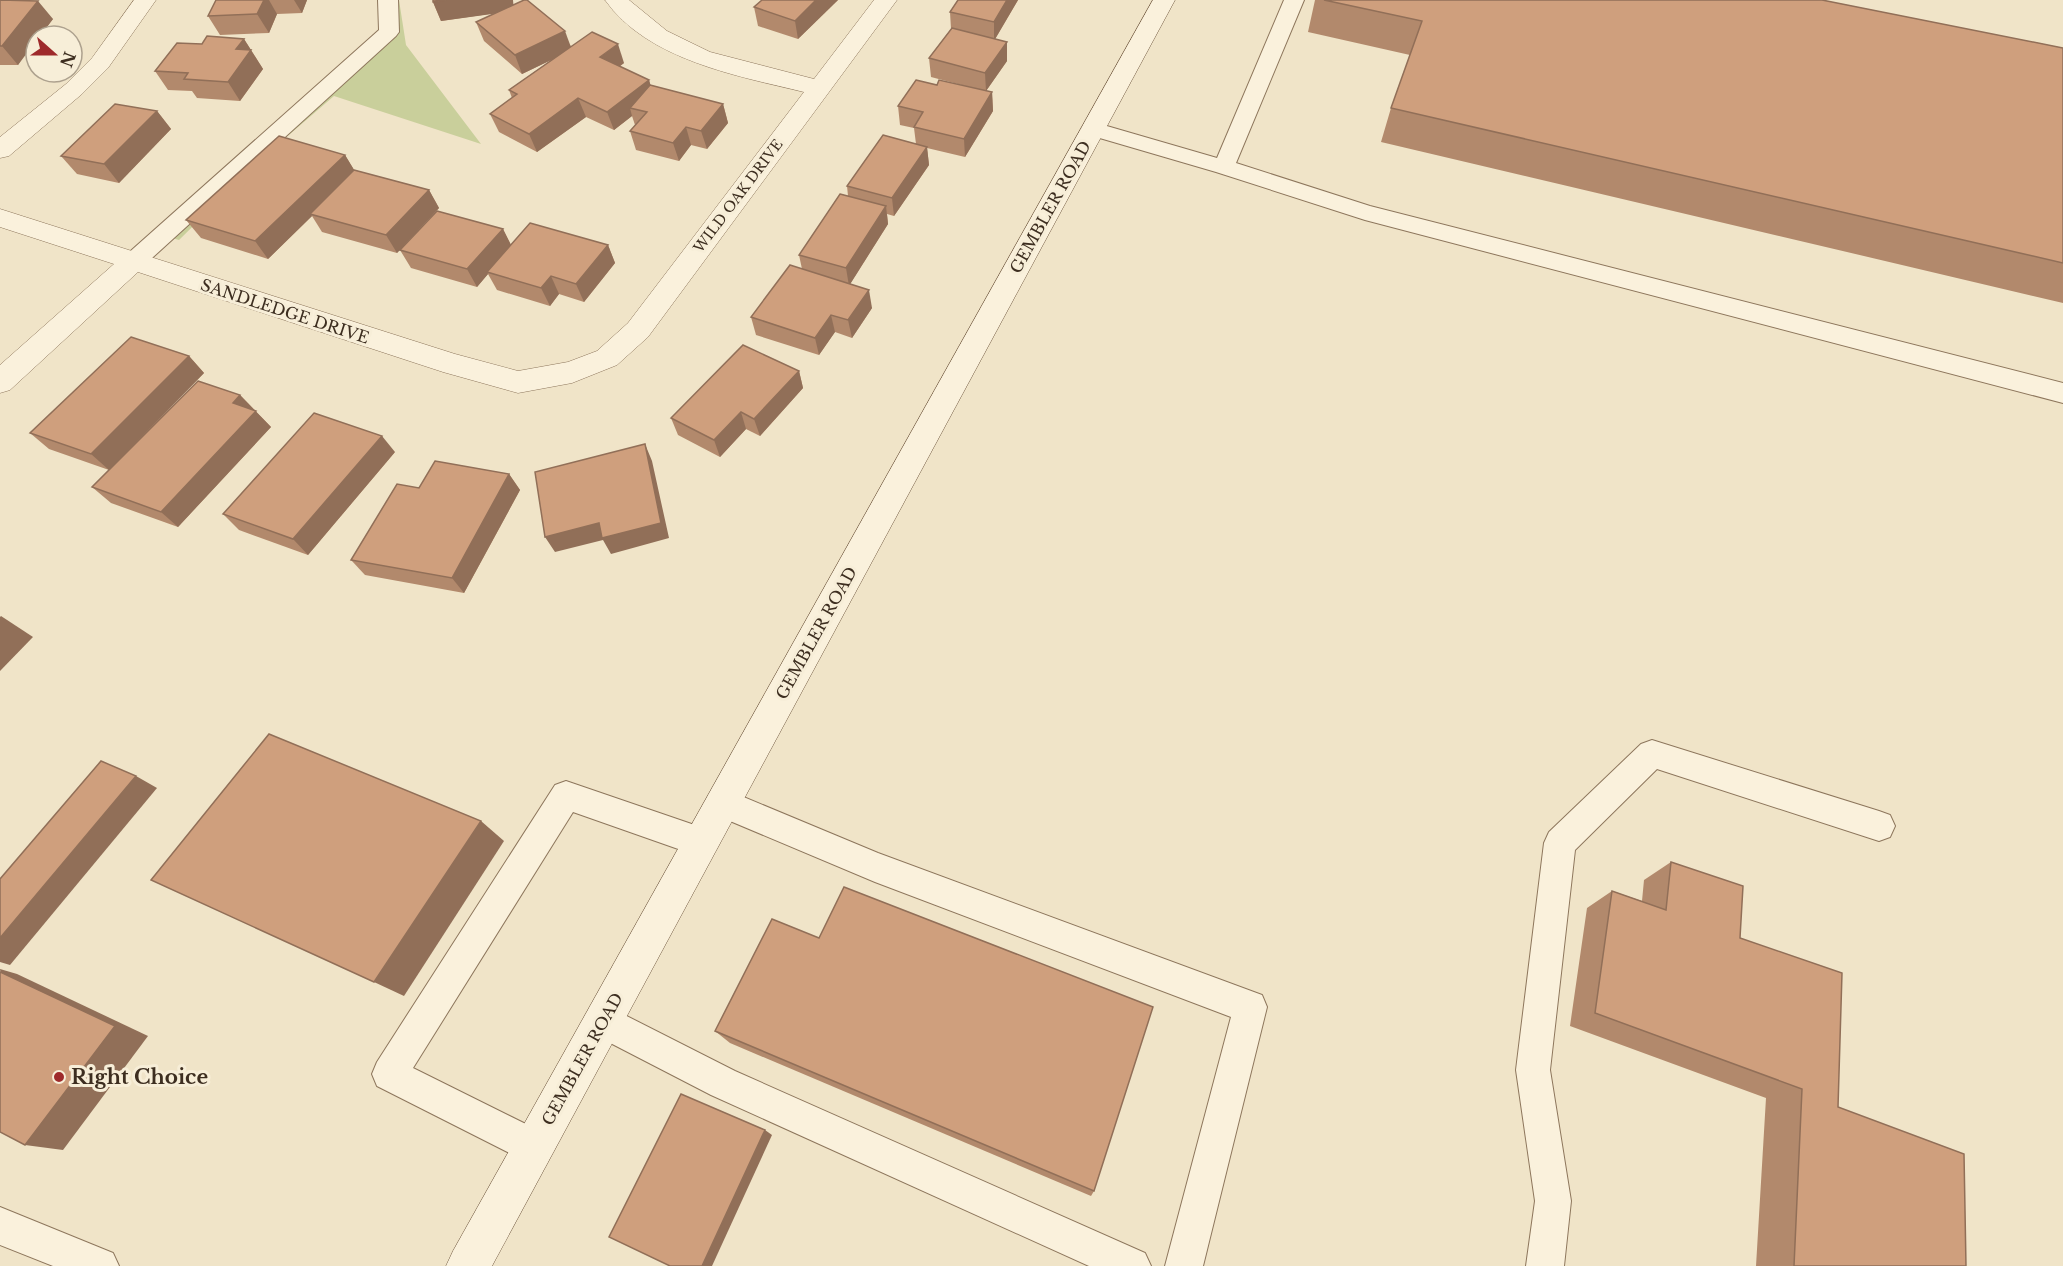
<svg xmlns="http://www.w3.org/2000/svg" width="2063" height="1266" font-family="'Libre Baskerville',serif">
<style>
.green{fill:#c9cf9b}
.lines{fill:none;stroke-linecap:round;stroke-linejoin:round}
.lane-casing{stroke:#8d765c;stroke-width:2}
.street-casing{stroke:#8d765c;stroke-width:1}
.secondary-casing{stroke:#6f573f;stroke-width:1}
.lane{fill:#faf1dc;fill-rule:evenodd}
.street{fill:#faf1dc;fill-rule:evenodd}
.secondary{fill:#faf1dc;fill-rule:evenodd}
.wall{fill:#b2896c}
.shaded-wall{fill:#916f58}
.building{fill:#cf9f7d;stroke:#916f58;stroke-width:1.5}
.poi-dot{fill:#9e2a2b;stroke:#f7eed8;stroke-width:2}
.labels{text-anchor:middle;dominant-baseline:central;stroke-width:6;stroke-linejoin:round;paint-order:stroke}
.far-street-label{font-size:14px;fill:#3d2e20;stroke:#f7eed8}
.street-label{font-size:16px;fill:#3d2e20;stroke:#f7eed8}
.near-poi-label{font-size:20px;font-weight:bold;fill:#3d2e20;stroke:#f7eed8;text-anchor:start}
</style>
<rect width="100%" height="100%" fill="#f0e4c8"/>
<path class="green" d="M379,0H399L406,45L481,144L334,96L261,159L179,240L152,232L380,31Z"/>
<g class="lines">
<defs>
<g id="lane">
<path d="M378,0H398L399,32L396,36L141,268L133,270L125,268L121,262L125,256L379,30Z"/>
<path d="M1284,0H1304L1236,163L1370,206L2063,383V403L1365,220L1216,172L1086,134L1082,129L1086,124L1093,122L1217,158Z"/>
<path d="M1652,740L1879,811L1890,815L1895,826L1890,837L1879,841L1657,769L1575,850L1550,1070L1571,1201L1564,1266H1526L1535,1201L1516,1070L1544,843L1549,832L1641,744Z"/>
<path d="M566,781L712,831L717,842L712,853L701,857L573,812L413,1068L546,1134L551,1147L546,1160L533,1165L377,1086L372,1074L377,1062L555,785Z"/>
<path d="M722,788L878,853L1262,995L1267,1007L1203,1266H1165L1231,1017L875,882L711,813L707,803L711,793Z"/>
<path d="M603,1004L735,1071L1145,1253L1151,1266H1089L711,1095L591,1033L586,1021L591,1009Z"/>
<path d="M0,1207L113,1253L119,1266H53L0,1245Z"/>
</g>
<g id="street">
<path d="M134,0H156L108,68L82,94L9,156L0,158V137L66,84L92,58Z"/>
<path d="M605,0H629L667,31L710,52L814,79L874,0H897L648,337L617,365L572,383L518,393L443,372L138,272L10,390L0,393V365L114,264L0,227V209L455,354L518,371L568,362L597,351L628,323L804,92C738,76 647,60 605,0Z"/>
</g>
<path id="secondary" d="M1153,0H1175L492,1266H446L453,1251Z"/>
</defs>
<use href="#lane" class="lane-casing"/>
<use href="#street" class="street-casing"/>
<use href="#secondary" class="secondary-casing"/>
<use href="#lane" class="lane"/>
<use href="#street" class="street"/>
<use href="#secondary" class="secondary"/>
</g>
<g class="wall">
<path d="M0,0L53,19L40,36H36L18,65H0Z"/>
<path d="M216,0H307L302,13L277,14L269,33L220,35L208,16Z"/>
<path d="M838,0L798,39L758,26L754,7Z"/>
<path d="M958,0H1018L995,39L1007,42V61L986,91L992,92L993,111L965,157L927,148L929,165L894,216L887,214L888,224L850,284L872,308L852,338L835,332L819,355L756,335L751,317L802,269L799,255L848,196L847,186L916,144L914,128L900,125L898,106L937,85L973,88L931,77L929,58L951,29L950,12Z"/>
<path d="M1315,0H1822L2063,48V303L1381,142L1391,108L1410,55L1308,32Z"/>
<path d="M433,2L514,5L571,46L624,63L619,67L649,80L650,85L723,104L728,123L707,149L691,145L679,161L636,150L630,131L635,125L632,116L614,130L586,117L537,152L499,132L490,114L512,98L509,90L551,60L522,74L484,41L476,22L496,13L441,21Z"/>
<path d="M244,39L263,69L240,101L197,98L192,91L168,90L155,71L202,44Z"/>
<path d="M157,111L171,129L119,183L77,174L61,156Z"/>
<path d="M345,155L354,170L429,190L439,208L397,253L322,232L312,216L268,259L201,238L186,220Z"/>
<path d="M503,229L511,245H608L615,263L584,302L559,294L550,306L497,290L488,274L477,287L411,268L400,250Z"/>
<path d="M189,356L204,373L137,442L240,395L271,427L178,527L111,503L92,487L109,470L49,449L30,433Z"/>
<path d="M799,371L803,388L760,436L746,429L720,457L678,435L671,418Z"/>
<path d="M395,452L308,555L239,530L223,514Z"/>
<path d="M509,474L520,490L464,593L365,575L351,560L419,488Z"/>
<path d="M1671,862L1740,938L1838,1107L1966,1266H1756L1766,1098L1570,1026L1587,908L1612,891L1642,901L1644,880Z"/>
<path d="M715,1031L1094,1191L1091,1196L730,1043Z"/>
</g>
<g class="shaded-wall">
<path d="M264,0H269L277,14L269,33L257,14Z"/>
<path d="M294,0H307L302,13Z"/>
<path d="M446,0H513L514,11L441,21L433,2Z"/>
<path d="M816,0H838L798,39L795,21Z"/>
<path d="M1007,0H1018L994,41V22Z"/>
<path d="M38,1L53,19L40,36H36V41L18,65L2,46Z"/>
<path d="M565,31L572,50L522,74L515,55Z"/>
<path d="M244,39L263,69L240,101L228,82L236,49Z"/>
<path d="M1007,42V61L986,91L985,73Z"/>
<path d="M618,44L624,63L606,76L600,57Z"/>
<path d="M649,80L655,99L630,108L632,116L614,130L607,112Z"/>
<path d="M992,92L993,111L965,157L964,139Z"/>
<path d="M578,98L586,117L537,152L529,134Z"/>
<path d="M723,104L728,123L707,149L701,131Z"/>
<path d="M157,111L171,129L119,183L104,164Z"/>
<path d="M686,127L691,145L679,161L673,143Z"/>
<path d="M927,147L929,165L894,216L892,198Z"/>
<path d="M345,155L356,173L310,214L312,216L268,259L255,241Z"/>
<path d="M429,190L439,208L397,253L386,235Z"/>
<path d="M886,206L888,224L849,286L846,268Z"/>
<path d="M503,229L512,247L487,272L488,274L477,287L467,269Z"/>
<path d="M608,245L615,263L584,302L576,284Z"/>
<path d="M551,276L559,294L550,306L541,288Z"/>
<path d="M869,290L872,308L852,338L848,320Z"/>
<path d="M831,315L835,332L819,355L815,338Z"/>
<path d="M189,356L204,373L109,470L91,454Z"/>
<path d="M799,371L803,388L760,436L754,419Z"/>
<path d="M240,395L271,427L178,527L161,512L233,403Z"/>
<path d="M741,412L746,429L720,457L714,440Z"/>
<path d="M382,436L395,452L308,555L293,539Z"/>
<path d="M645,444L652,461L669,538L611,554L603,540L555,552L545,537Z"/>
<path d="M509,474L520,490L464,593L452,578Z"/>
<path d="M1,616L33,637L0,671V617Z"/>
<path d="M136,776L157,788L10,965L0,962V938Z"/>
<path d="M481,821L504,841L404,996L374,982Z"/>
<path d="M0,969L17,974L148,1036L63,1150L25,1145Z"/>
<path d="M765,1130L772,1135L712,1266H702Z"/>
</g>
<g class="building">
<path d="M0,0L38,1L2,46H0Z"/>
<path d="M216,0H264L257,14L208,16Z"/>
<path d="M433,0H446L433,2Z"/>
<path d="M524,0H527L565,31L515,55L476,22Z"/>
<path d="M762,0H816L795,21L754,7Z"/>
<path d="M958,0H1007L994,22L950,12Z"/>
<path d="M1324,0H1822L2063,48V263L1391,108L1422,21Z"/>
<path d="M952,28L1007,42L985,73L929,58Z"/>
<path d="M592,32L618,44L600,57L649,80L607,112L578,98L529,134L490,114L517,94L509,90Z"/>
<path d="M207,36L244,39L236,49L251,50L228,82L184,79L188,73L155,71L177,43L202,44Z"/>
<path d="M916,80L937,85L939,80L992,92L964,139L914,127L923,112L898,106Z"/>
<path d="M650,85L723,104L701,131L686,127L673,143L630,131L647,112L630,108Z"/>
<path d="M115,104L157,111L104,164L61,156Z"/>
<path d="M883,135L927,147L892,198L847,186Z"/>
<path d="M279,136L345,155L255,241L186,220Z"/>
<path d="M354,170L429,190L386,235L310,214Z"/>
<path d="M840,194L886,206L846,268L799,255Z"/>
<path d="M437,211L503,229L467,269L400,250Z"/>
<path d="M530,223L608,245L576,284L551,276L541,288L487,272Z"/>
<path d="M790,265L869,290L848,320L831,315L815,338L751,317Z"/>
<path d="M131,337L189,356L91,454L30,433Z"/>
<path d="M743,345L799,371L754,419L741,412L714,440L671,418Z"/>
<path d="M198,381L240,395L233,403L256,411L161,512L92,487Z"/>
<path d="M314,413L382,436L293,539L223,514Z"/>
<path d="M645,444L661,523L602,538L599,523L545,537L535,472Z"/>
<path d="M435,461L509,474L452,578L351,560L397,484L419,488Z"/>
<path d="M269,734L481,821L374,982L151,880Z"/>
<path d="M101,761L136,776L0,938V879Z"/>
<path d="M1671,862L1743,886L1740,938L1842,973L1838,1107L1964,1154L1966,1266H1794L1802,1089L1595,1013L1612,891L1666,910Z"/>
<path d="M844,887L1153,1007L1094,1191L715,1031L772,919L819,938Z"/>
<path d="M0,972L115,1026L25,1145L0,1132Z"/>
<path d="M681,1094L765,1130L702,1266H670L609,1237Z"/>
</g>
<circle class="poi-dot" cx="59" cy="1077" r="6"/>
<g class="labels">
<g class="far-street-label">
<text transform="translate(738 196) rotate(-53)">WILD OAK DRIVE</text>
</g>
<g class="street-label">
<text transform="translate(1050 207) rotate(-61)">GEMBLER ROAD</text>
<text transform="translate(285 311) rotate(18)">SANDLEDGE DRIVE</text>
<text transform="translate(816 633) rotate(-61)">GEMBLER ROAD</text>
<text transform="translate(582 1059) rotate(-61)">GEMBLER ROAD</text>
</g>
<g class="near-poi-label">
<text x="71" y="1077">Right Choice</text>
</g>
</g>
<g transform="translate(54 54) rotate(111)"><circle r="28" fill="#f7eed8" stroke="#ada18e" stroke-width="1.5"/>
<path d="M0-4.5L10 22L0 15L-10 22Z" fill="#9e2a2b"/>
<text y="-9" font-size="16" font-weight="bold" text-anchor="middle" fill="#3d2e20">N</text>
</g>
</svg>
